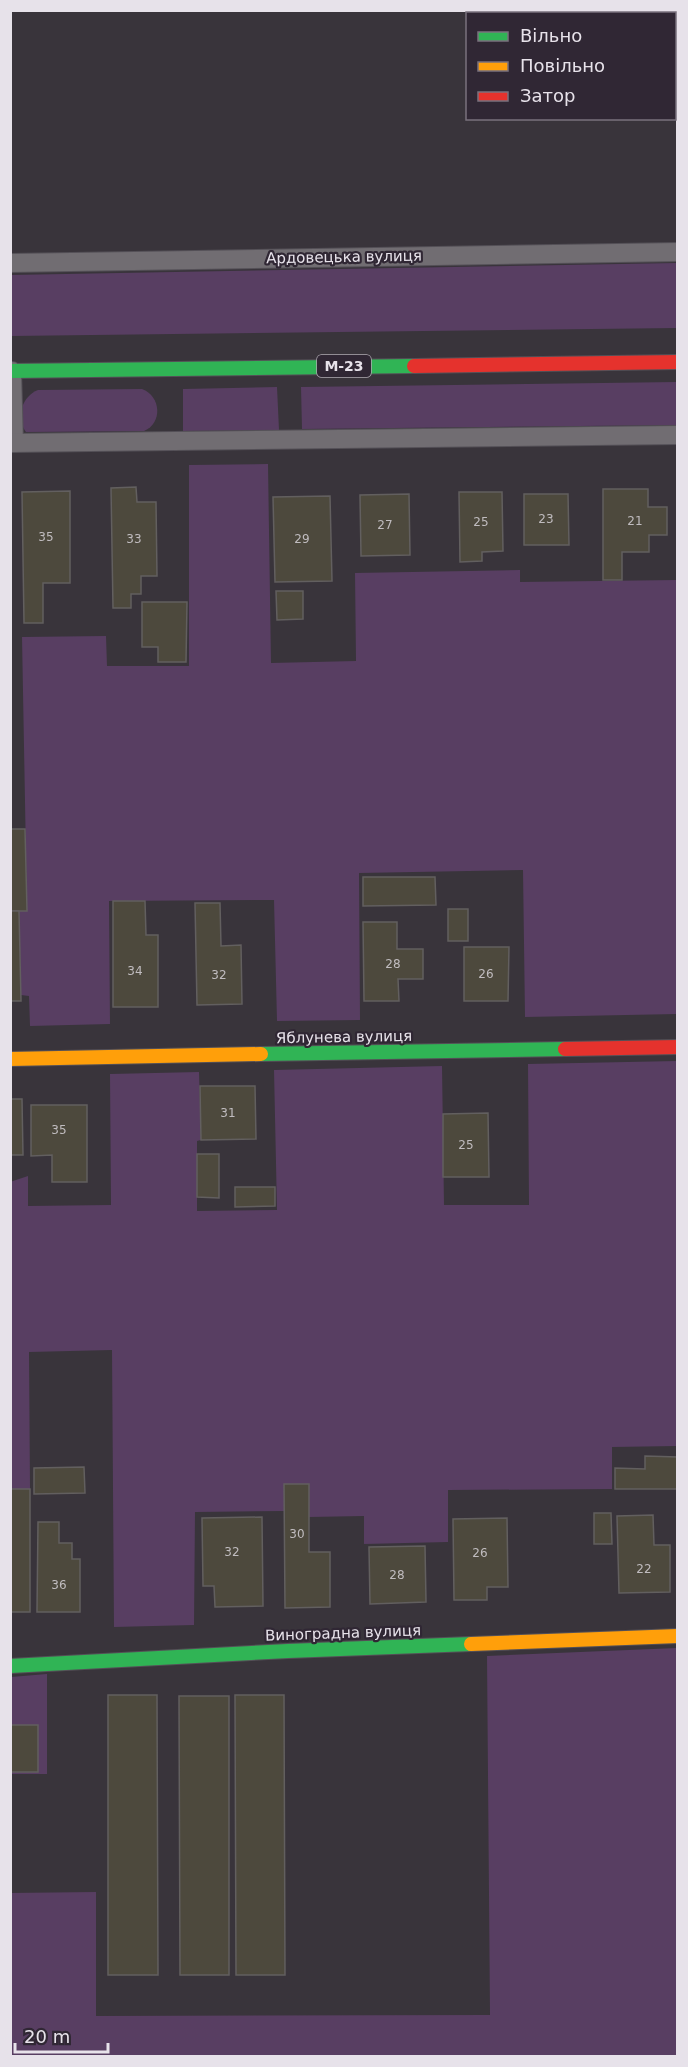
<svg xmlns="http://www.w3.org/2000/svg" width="688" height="2067" font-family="'DejaVu Sans',sans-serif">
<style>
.green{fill:#583e62}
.building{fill:#4d493d;stroke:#625f5f;stroke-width:1.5}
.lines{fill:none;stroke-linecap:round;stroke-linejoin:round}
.lane-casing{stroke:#545057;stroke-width:20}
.fast-casing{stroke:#545057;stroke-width:16}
.slow-casing{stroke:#545057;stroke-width:16}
.jam-casing{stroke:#545057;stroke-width:16}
.lane{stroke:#716d72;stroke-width:18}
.fast{stroke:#30b455;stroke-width:14}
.slow{stroke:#ff9f0a;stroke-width:14}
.jam{stroke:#e5322d;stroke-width:14}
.labels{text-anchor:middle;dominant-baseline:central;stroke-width:4.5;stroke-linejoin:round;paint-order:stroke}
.number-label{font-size:12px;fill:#c0bcbf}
.shield{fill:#302734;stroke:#b0aab3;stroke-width:1.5}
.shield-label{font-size:14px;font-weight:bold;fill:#e7e2ea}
.street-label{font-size:15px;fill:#e7e2ea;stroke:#302734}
</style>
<rect width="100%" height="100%" fill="#39343b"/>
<g class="green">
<path d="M677,263V328L11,336V275Z"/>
<path d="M677,382V425L302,429L301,387Z"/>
<path d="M277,387L279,430L183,431V389Z"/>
<path d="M142,389C161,396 163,423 144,431L26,432C15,418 22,396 38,390Z"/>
<path d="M268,464L271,663L356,661L355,573L520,570V582L677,580V1014L525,1017L523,870L359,873L360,1020L277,1021L274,900L109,901L110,1024L30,1026L29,996L21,995L19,911H27L22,637L106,636L107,666H189V465Z"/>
<path d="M677,1061V1446L612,1447V1489L448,1490V1542L364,1544V1516L309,1517V1484L285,1511L195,1512L194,1625L114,1627L112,1350L29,1352L30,1489H11L10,1182L28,1176V1206L111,1205L110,1074L199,1072L201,1140L197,1141V1211L277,1210L274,1070L442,1066L444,1205H529L528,1064Z"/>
<path d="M677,1648V2056H11L10,1893L96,1892V2016L490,2015L487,1656Z"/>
<path d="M47,1674V1774H11V1677Z"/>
</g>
<g class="building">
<path d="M136,487L137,502H156L157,576H141V594H131V608H113L111,488Z"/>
<path d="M603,489H648V507H667V535H649V552H622V580H603Z"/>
<path d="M70,491V583H43V623H24L22,492Z"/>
<path d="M459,492H502L503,551L482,552V561L460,562Z"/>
<path d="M409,494L410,555L361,556L360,495Z"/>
<path d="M524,494H568L569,545H524Z"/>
<path d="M330,496L332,581L275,582L273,497Z"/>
<path d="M276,591H303V619L277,620Z"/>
<path d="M142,602H187L186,662H158V647H142Z"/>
<path d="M10,829H25L27,911H10Z"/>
<path d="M363,877H435L436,905L363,906Z"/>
<path d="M113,901H145L146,935H158V1007H113Z"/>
<path d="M195,903H220L221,946L241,945L242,1004L197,1005Z"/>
<rect x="448" y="909" width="20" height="32"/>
<path d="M10,911H19L21,1001H10Z"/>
<path d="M363,922H397V949H423V979H398L399,1001H364Z"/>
<path d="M464,947H509L508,1001H464Z"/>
<path d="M200,1086H255L256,1139L201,1140Z"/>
<path d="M10,1099H22L23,1155H10Z"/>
<path d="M31,1105H87V1182H52V1155L31,1156Z"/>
<path d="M488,1113L489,1177H443V1114Z"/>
<path d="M197,1154H219V1198L197,1197Z"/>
<path d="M235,1187H275V1206L235,1207Z"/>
<path d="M645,1456L678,1457V1489H615V1468L645,1469Z"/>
<path d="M84,1467L85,1493L34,1494V1468Z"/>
<path d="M284,1484H309V1552H330V1607L285,1608Z"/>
<rect x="10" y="1489" width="20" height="123"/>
<path d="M594,1513H611L612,1544H594Z"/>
<path d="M653,1515L654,1545H670V1592L619,1593L617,1516Z"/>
<path d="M262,1517L263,1606L215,1607L214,1586H203L202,1518Z"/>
<path d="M507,1518L508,1587H487V1600H454L453,1519Z"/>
<path d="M38,1522H59V1543H72V1559H80V1612H37Z"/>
<path d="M425,1546L426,1602L370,1604L369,1547Z"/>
<path d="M108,1695H157L158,1975H108Z"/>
<path d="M235,1695H284L285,1975H236Z"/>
<path d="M179,1696H229V1975H180Z"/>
<rect x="10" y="1725" width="28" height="47"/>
</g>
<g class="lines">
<defs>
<g id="lane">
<path d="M10,263L678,252"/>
<path d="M12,371L14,443"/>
<path d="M10,443L678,435"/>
</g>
<g id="fast">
<path d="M10,371L414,366"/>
<path d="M261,1054L565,1049"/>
<path d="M10,1666L288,1651L471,1644"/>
</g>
<g id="slow">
<path d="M10,1059L261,1054"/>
<path d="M471,1644L678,1636"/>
</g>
<g id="jam">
<path d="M414,366L678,362"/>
<path d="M565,1049L678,1047"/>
</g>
</defs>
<use href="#lane" class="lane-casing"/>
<use href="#fast" class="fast-casing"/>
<use href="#slow" class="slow-casing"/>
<use href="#jam" class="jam-casing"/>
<use href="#lane" class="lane"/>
<use href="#fast" class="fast"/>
<use href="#slow" class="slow"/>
<use href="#jam" class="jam"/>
</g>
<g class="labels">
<g class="number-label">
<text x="546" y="519">23</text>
<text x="635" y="521">21</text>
<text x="481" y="522">25</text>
<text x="385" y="525">27</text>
<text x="46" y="537">35</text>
<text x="134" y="539">33</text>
<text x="302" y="539">29</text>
<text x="393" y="964">28</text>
<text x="135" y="971">34</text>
<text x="486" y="974">26</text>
<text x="219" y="975">32</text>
<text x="228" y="1113">31</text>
<text x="59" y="1130">35</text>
<text x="466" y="1145">25</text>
<text x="297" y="1534">30</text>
<text x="232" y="1552">32</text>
<text x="480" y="1553">26</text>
<text x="644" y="1569">22</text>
<text x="397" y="1575">28</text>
<text x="59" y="1585">36</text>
</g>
<rect class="shield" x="317" y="355" width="54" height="22" rx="4.5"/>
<g class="shield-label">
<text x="344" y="366">М-23</text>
</g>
<g class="street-label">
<text transform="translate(344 257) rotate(-1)">Ардовецька вулиця</text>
<text transform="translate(344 1037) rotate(-1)">Яблунева вулиця</text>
<text transform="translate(343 1633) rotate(-2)">Виноградна вулиця</text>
</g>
</g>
<rect width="688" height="2067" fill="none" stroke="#e7e2ea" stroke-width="24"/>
<rect x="466" y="12" width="210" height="108" fill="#302734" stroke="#79727d" stroke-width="1.5"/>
<rect x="478" y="32" width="30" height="9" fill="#30b455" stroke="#79727d" stroke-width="1.5"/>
<text x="520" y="42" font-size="18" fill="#e7e2ea">Вільно</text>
<rect x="478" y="62" width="30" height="9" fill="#ff9f0a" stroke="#79727d" stroke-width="1.5"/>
<text x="520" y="72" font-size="18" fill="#e7e2ea">Повільно</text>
<rect x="478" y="92" width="30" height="9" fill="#e5322d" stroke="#79727d" stroke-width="1.5"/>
<text x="520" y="102" font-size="18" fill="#e7e2ea">Затор</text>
<path d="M15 2043v9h93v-9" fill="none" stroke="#e7e2ea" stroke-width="3"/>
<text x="24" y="2043" font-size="18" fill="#e7e2ea" stroke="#302734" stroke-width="4.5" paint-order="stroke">20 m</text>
</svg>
